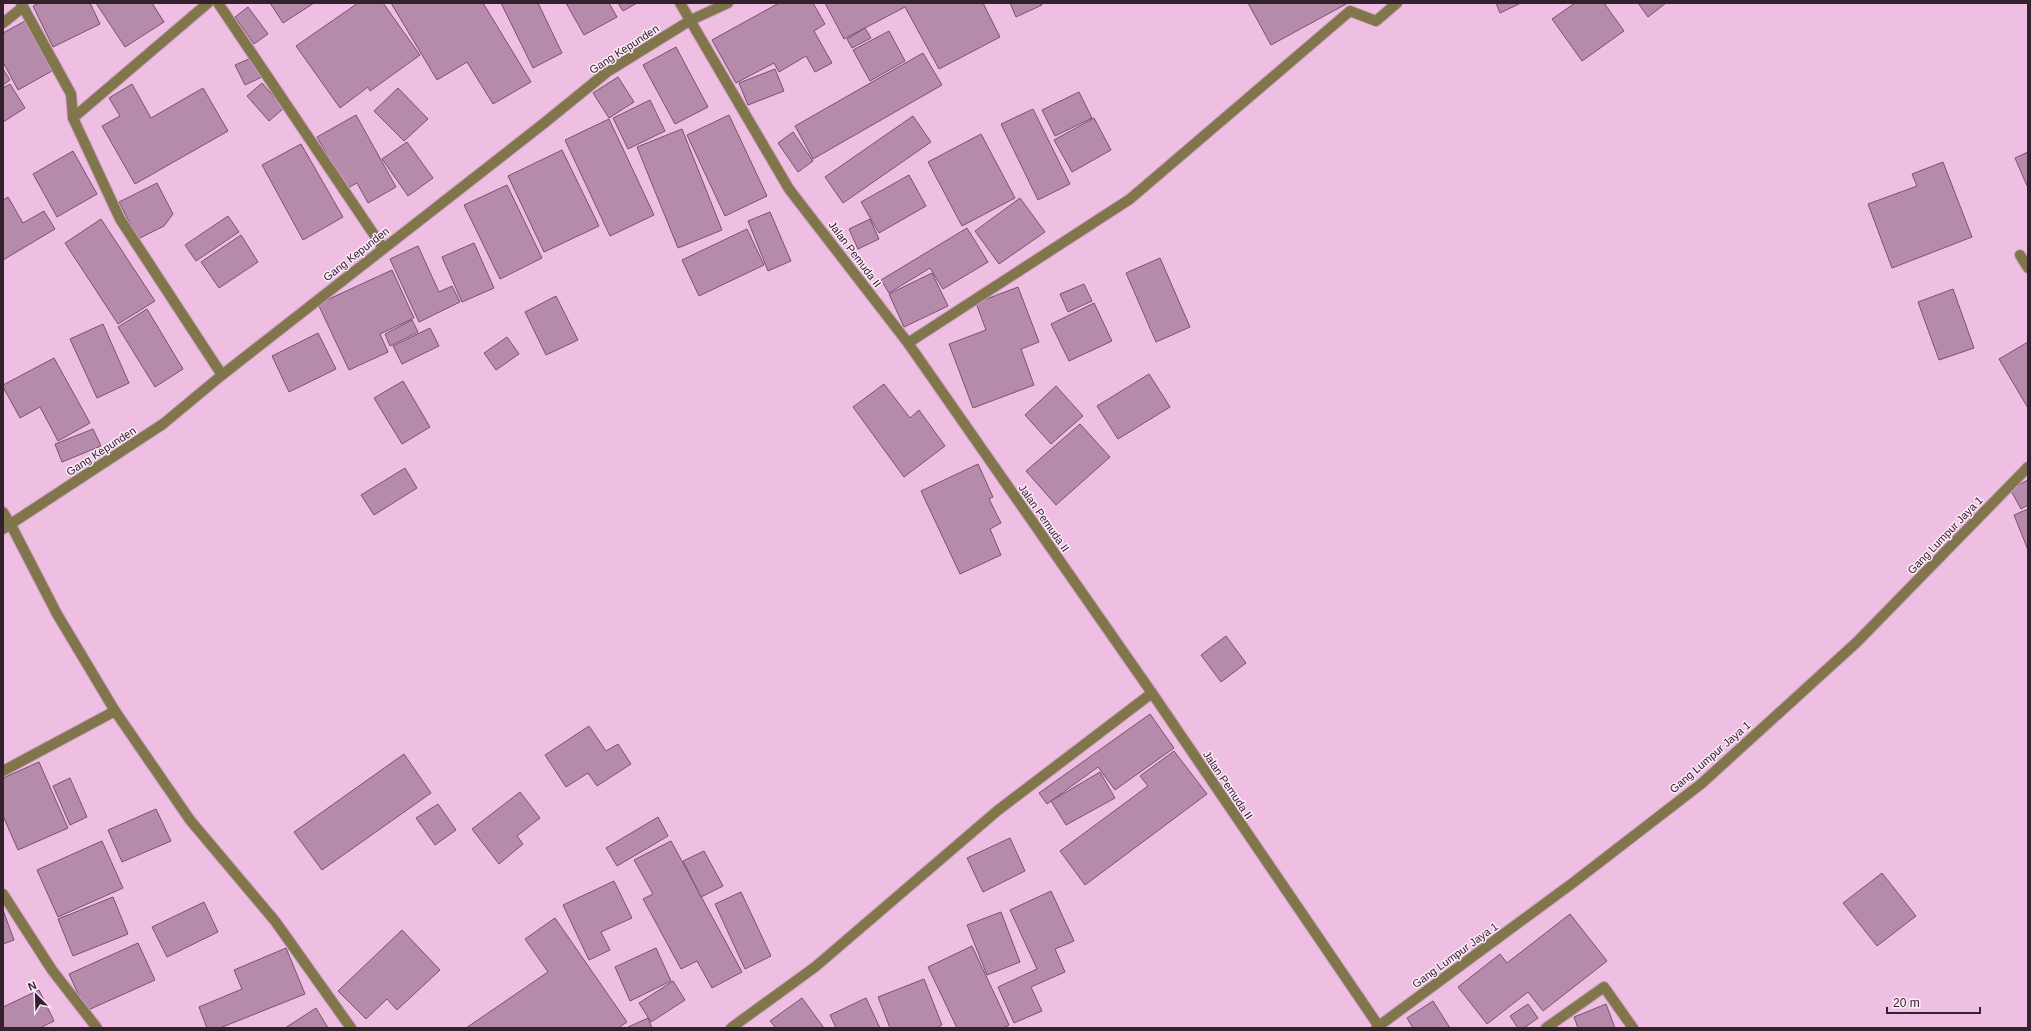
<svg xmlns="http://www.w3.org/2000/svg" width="2031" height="1031" font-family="Arial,sans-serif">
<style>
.building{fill:#b68aab;stroke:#795170}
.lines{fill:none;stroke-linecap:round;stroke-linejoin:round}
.minor-casing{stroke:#c99fbe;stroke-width:12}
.minor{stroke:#81764b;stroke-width:10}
.labels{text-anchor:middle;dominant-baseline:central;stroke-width:3;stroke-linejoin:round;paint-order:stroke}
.street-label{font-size:11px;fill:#33212e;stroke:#fdeaf8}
</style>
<rect width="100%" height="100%" fill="#eebfe2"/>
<g class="building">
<path d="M39,3H90L100,24L53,47L33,6Z"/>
<path d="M96,3H152L164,22L125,47Z"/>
<path d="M270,3H314L283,23Z"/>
<path d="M358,3H383L420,55L370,91L368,87L340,108L296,46Z"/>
<path d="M391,3H483L531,82L493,104L467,62L437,80Z"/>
<path d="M501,3H538L562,53L533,68Z"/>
<path d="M566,3H609L617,17L584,35Z"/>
<path d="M618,3H637L623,11Z"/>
<path d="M779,3H813L825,24L814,31L832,63L815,72L806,56L779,72L774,63L736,83L712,40Z"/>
<path d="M825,3H983L1000,37L939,69L905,7L844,39Z"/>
<path d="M1010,3H1041L1042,5L1016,17Z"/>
<path d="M1248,3H1348L1271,45Z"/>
<path d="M1496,3H1521L1500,13Z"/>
<path d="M1575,3H1604L1624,31L1582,61L1552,19Z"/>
<path d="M1638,3H1666L1648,17Z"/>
<path d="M248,7L268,34L254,44L235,17Z"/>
<path d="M25,21L52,71L18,90L3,62V33Z"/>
<path d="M865,28L871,38L852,48L847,39Z"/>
<path d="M889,31L905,61L870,81L853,50Z"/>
<path d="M676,47L708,107L675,124L643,65Z"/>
<path d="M923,53L942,85L813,159L795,126Z"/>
<path d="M253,57L262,77L245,85L235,65Z"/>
<path d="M3,69L10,80L3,85Z"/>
<path d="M775,69L784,91L748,105L739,83Z"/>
<path d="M618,77L634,102L609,118L593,93Z"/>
<path d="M262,83L284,108L269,121L247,96Z"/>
<path d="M10,84L25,108L3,122V88Z"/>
<path d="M132,84L151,118L203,88L228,131L135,184L102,126L120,116L109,98Z"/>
<path d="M398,88L428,119L404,141L374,111Z"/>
<path d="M1079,92L1092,118L1055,136L1042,110Z"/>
<path d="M650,100L665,131L628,149L613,118Z"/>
<path d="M1033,109L1070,184L1038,200L1001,124Z"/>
<path d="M356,115L396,187L368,203L357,183L346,189L317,137Z"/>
<path d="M729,115L767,196L725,216L687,135Z"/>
<path d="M913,116L931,142L843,203L825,177Z"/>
<path d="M1094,118L1111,150L1072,172L1054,140Z"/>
<path d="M609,119L654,215L610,236L565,140Z"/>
<path d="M682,129L722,230L678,248L637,147Z"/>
<path d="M793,132L813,161L798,172L778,143Z"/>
<path d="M981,134L1015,198L962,226L928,162Z"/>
<path d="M407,142L433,178L408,196L382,159Z"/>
<path d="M301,144L343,217L303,240L262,165Z"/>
<path d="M562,150L599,226L544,252L508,176Z"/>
<path d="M73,151L97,194L57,217L33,174Z"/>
<path d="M2028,152V188L2015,158Z"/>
<path d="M1943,162L1972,237L1892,268L1868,204L1917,186L1912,174Z"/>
<path d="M909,175L926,206L879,233L861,202Z"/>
<path d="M157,183L173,214L164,226L138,239L119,202Z"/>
<path d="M507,185L542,258L500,279L464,205Z"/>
<path d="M8,197L23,223L44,211L55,229L3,260V200Z"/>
<path d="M1020,198L1045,232L999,264L975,231Z"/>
<path d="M770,212L791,261L768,271L748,221Z"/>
<path d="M228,216L239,232L196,261L185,245Z"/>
<path d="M101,219L155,301L118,324L65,243Z"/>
<path d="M870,219L879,239L858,249L849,229Z"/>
<path d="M967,228L988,262L943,289L930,268L889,293L881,280Z"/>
<path d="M747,229L764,265L699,296L682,260Z"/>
<path d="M241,235L258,262L219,288L201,262Z"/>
<path d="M474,243L494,288L462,302L442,257Z"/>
<path d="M418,246L439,292L452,286L460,302L419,322L390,259Z"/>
<path d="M1160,258L1190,327L1156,342L1126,273Z"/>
<path d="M392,270L414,318L380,334L388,352L349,370L318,304Z"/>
<path d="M932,273L948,306L904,327L889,294Z"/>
<path d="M1084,284L1092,301L1068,312L1060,294Z"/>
<path d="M1018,287L1039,342L1021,349L1034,385L973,408L949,344L986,330L976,303Z"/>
<path d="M1953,289L1974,348L1939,360L1918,302Z"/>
<path d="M556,296L578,340L546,355L525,312Z"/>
<path d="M1094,303L1112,341L1069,361L1051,324Z"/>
<path d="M147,309L183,369L155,387L118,327Z"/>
<path d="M412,320L418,332L390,346L385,334Z"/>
<path d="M103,324L129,383L97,398L70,339Z"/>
<path d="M430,328L439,346L402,364L393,346Z"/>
<path d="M318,333L336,369L289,392L272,356Z"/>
<path d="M507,337L519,354L496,370L484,353Z"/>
<path d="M2028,342V408L1999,359Z"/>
<path d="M54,358L90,423L58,441L40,407L20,418L3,387V385Z"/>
<path d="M1149,374L1170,407L1118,439L1097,406Z"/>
<path d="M403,381L430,427L402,444L374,398Z"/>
<path d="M884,384L910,418L919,410L945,446L904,477L853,407Z"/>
<path d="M1056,386L1083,416L1051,444L1025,415Z"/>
<path d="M1080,424L1110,457L1056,505L1026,471Z"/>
<path d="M93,429L101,446L62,462L55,444Z"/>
<path d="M978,464L993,497L989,499L1001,523L990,529L1001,555L960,574L921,491Z"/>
<path d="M405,468L417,488L374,515L361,495Z"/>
<path d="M2028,480V505L2021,509L2010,489Z"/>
<path d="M2028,509V550L2014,515Z"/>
<path d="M1226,636L1246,663L1221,682L1201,655Z"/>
<path d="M1150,714L1174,748L1115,790L1098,767L1047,804L1039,793Z"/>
<path d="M589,726L606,751L618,744L631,764L597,786L588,773L566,787L545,755Z"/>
<path d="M1174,751L1207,794L1085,885L1060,851L1148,786L1140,776Z"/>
<path d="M404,754L431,793L322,870L294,832Z"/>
<path d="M39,762L68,828L18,850L3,816V778Z"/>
<path d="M1100,772L1115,798L1066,825L1051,801Z"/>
<path d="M70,778L87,817L70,825L53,786Z"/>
<path d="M520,792L540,818L517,836L523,844L499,864L472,829Z"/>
<path d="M438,804L456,830L435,845L416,818Z"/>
<path d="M156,809L171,841L122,862L108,830Z"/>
<path d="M658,817L668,836L617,866L606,848Z"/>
<path d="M1010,838L1025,871L983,892L967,858Z"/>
<path d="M102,841L123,888L58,917L37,870Z"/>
<path d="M671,841L742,972L712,988L697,961L681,969L643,899L653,894L634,860Z"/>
<path d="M704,851L723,886L701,897L683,861Z"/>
<path d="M1882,873L1916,916L1877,946L1843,903Z"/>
<path d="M614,881L632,918L601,932L610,950L589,960L563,905Z"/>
<path d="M1051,891L1074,941L1055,949L1065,972L1031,987L1042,1011L1014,1023L998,987L1037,969L1010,910Z"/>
<path d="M741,892L771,956L745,969L715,904Z"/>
<path d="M113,897L128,934L73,956L58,919Z"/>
<path d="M204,902L218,932L167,957L152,927Z"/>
<path d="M3,910L14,940L3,944Z"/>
<path d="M1001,912L1020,962L987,975L967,925Z"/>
<path d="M1570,914L1607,961L1543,1011L1528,992L1487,1024L1458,987L1500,954L1507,963Z"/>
<path d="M555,918L627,1022L618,1028H466L548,972L525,939Z"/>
<path d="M402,930L440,970L397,1010L387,999L366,1019L338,991Z"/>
<path d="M138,943L155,980L86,1011L69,974Z"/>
<path d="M972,946L1009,1025L1003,1028H957L928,967Z"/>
<path d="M286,948L305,994L220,1028H207L199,1007L242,989L234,970Z"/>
<path d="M656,948L671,981L630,1001L615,967Z"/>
<path d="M924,979L942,1025L936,1028H890L878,997Z"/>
<path d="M673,981L685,1000L651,1022L639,1003Z"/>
<path d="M39,990L54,1021L40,1028H3V1007Z"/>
<path d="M802,998L824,1028H776L770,1021Z"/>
<path d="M866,998L880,1028H836L830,1015Z"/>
<path d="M1433,1001L1450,1028H1413L1407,1018Z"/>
<path d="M1528,1004L1538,1018L1524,1028H1518L1510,1016Z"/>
<path d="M1606,1004L1615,1028H1578L1574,1017Z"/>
<path d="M316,1008L328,1028H285Z"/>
<path d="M648,1018L652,1028H626Z"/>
</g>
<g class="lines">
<defs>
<g id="minor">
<path d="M21,3L71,94L73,118L120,219L222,375"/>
<path d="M218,3L383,248"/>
<path d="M680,3L789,189L908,343L1152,693L1380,1028"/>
<path d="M3,23L23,7"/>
<path d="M73,118L208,3"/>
<path d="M2020,255L2028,268"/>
<path d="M908,343L1130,199L1350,11L1376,21L1397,3"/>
<path d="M3,512L11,525L57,614L115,711L190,820L275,921L351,1028"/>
<path d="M3,529L163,424L222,375L543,124L607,72L691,20L728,3"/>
<path d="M3,771L115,711"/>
<path d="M3,894L52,970L97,1028"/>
<path d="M731,1028L815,967L997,811L1152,693"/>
<path d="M1376,1028L1574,882L1701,784L1857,642L2028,467"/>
<path d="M1546,1028L1604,987L1633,1028"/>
</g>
</defs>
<use href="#minor" class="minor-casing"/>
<use href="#minor" class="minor"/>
</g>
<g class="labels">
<g class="street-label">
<text transform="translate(624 49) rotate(-33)">Gang Kepunden</text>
<text transform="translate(356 254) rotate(-38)">Gang Kepunden</text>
<text transform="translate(855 254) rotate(53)">Jalan Pemuda II</text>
<text transform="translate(101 451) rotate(-33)">Gang Kepunden</text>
<text transform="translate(1044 518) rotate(55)">Jalan Pemuda II</text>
<text transform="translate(1945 535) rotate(-46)">Gang Lumpur Jaya 1</text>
<text transform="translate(1710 757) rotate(-41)">Gang Lumpur Jaya 1</text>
<text transform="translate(1228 785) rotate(56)">Jalan Pemuda II</text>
<text transform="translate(1455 955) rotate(-36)">Gang Lumpur Jaya 1</text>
</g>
</g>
<rect width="2031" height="1031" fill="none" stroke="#33212e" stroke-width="8"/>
<g transform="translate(36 995) rotate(337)" stroke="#fdeaf8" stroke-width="3" paint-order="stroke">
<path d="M0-3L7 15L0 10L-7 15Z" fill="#33212e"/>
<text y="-6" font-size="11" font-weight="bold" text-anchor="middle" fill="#33212e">N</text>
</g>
<path d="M1887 1007v6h93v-6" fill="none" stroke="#33212e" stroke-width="2"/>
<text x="1893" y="1007" font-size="12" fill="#33212e" stroke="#fdeaf8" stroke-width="3" paint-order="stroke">20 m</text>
</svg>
